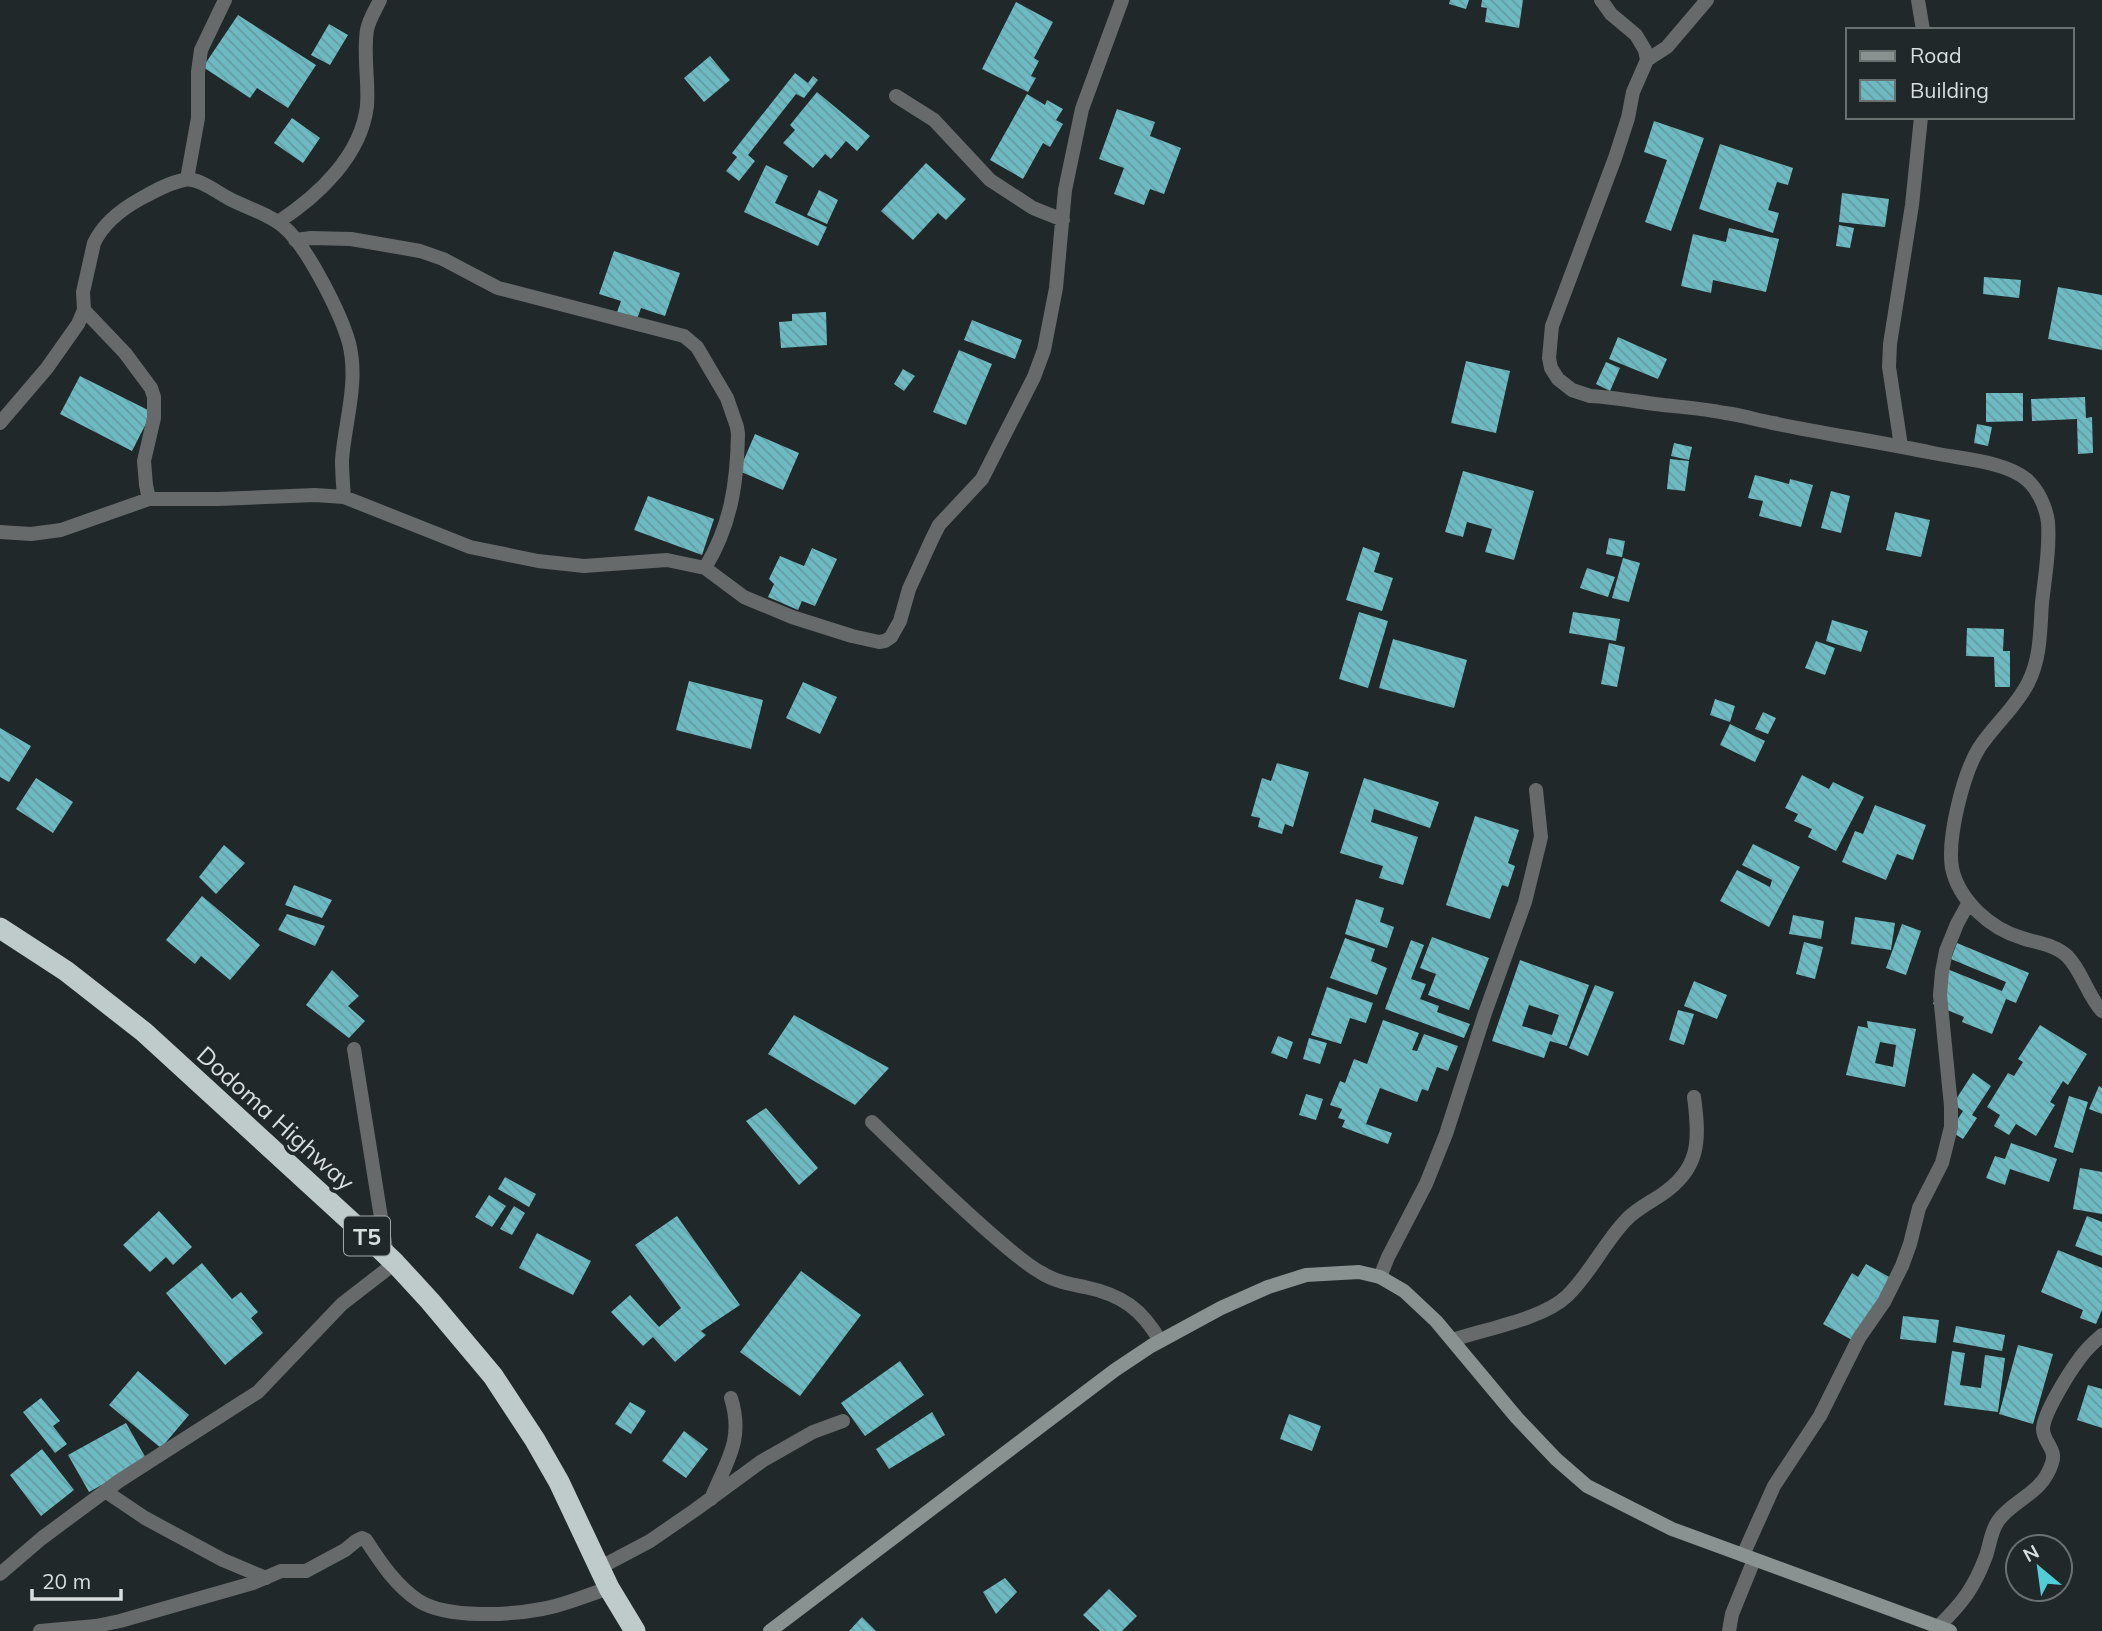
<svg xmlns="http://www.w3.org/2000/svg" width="2102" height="1631" viewBox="0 0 2102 1631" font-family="Mulish,sans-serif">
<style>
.building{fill:url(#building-back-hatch);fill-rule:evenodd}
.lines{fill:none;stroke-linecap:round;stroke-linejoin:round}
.street{stroke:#666a6b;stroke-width:14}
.secondary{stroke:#8a9191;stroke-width:14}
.highway{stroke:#bfcacb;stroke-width:21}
.labels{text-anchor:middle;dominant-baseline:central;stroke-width:7;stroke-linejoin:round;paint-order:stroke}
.shield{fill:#202829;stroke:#a2a7a8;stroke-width:2}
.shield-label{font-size:23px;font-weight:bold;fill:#d9dede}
.street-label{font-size:24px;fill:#d9dede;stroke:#202829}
</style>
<defs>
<pattern id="building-back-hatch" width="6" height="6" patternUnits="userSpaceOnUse" patternTransform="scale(1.75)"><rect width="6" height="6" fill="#6ebac2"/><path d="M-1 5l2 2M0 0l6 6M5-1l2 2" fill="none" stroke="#639ca2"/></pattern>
</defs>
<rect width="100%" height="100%" fill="#202829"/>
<path class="building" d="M1450 0H1469L1466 9 1449 4Z
M1482 0H1523L1519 28 1485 22 1487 8 1481 7Z
M1016 2 1053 22 1034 58 1039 61 1031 76 1036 78 1028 92 982 69Z
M238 15 316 65 288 108 257 88 250 98 203 67Z
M329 24 348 35 330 65 311 55Z
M710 56 730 80 704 102 684 78Z
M795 73 808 83 813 76 818 80 804 98 796 94 748 155 755 161 739 181 726 171 737 157 732 153Z
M817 92 870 136 857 151 846 141 831 159 825 154 813 168 783 143 795 130 790 125Z
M1027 94 1045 105 1047 100 1063 109 1056 120 1063 124 1050 147 1043 143 1023 179 990 160Z
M1117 109 1155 122 1150 136 1181 148 1164 194 1150 189 1144 205 1114 194 1124 168 1099 159Z
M292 118 320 138 303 163 274 143Z
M1654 121 1704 138 1671 231 1645 222 1667 160 1644 152Z
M1720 144 1793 168 1788 185 1777 182 1768 210 1779 213 1773 233 1699 209Z
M926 163 966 199 946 220 938 213 913 240 881 211Z
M766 165 788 176 775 203 827 227 818 246 744 212Z
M819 190 838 200 827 224 807 215Z
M1842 193 1889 199 1885 227 1839 222Z
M1839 225 1854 228 1850 248 1836 246Z
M1729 228 1779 239 1766 292 1713 280 1711 293 1681 286 1693 234 1726 242Z
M614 251 680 273 665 316 641 308 636 322 616 315 621 301 599 294Z
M1984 277 2021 280 2019 298 1983 294Z
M2058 287 2102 295V350L2048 339Z
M826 312 827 345 781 348 779 322 792 321V314Z
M972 320 1022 340 1015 359 964 340Z
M1618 337 1667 359 1658 379 1609 359Z
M959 350 992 364 966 425 933 412Z
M1466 361 1510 371 1496 433 1451 423Z
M1606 362 1620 368 1610 391 1596 384Z
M903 369 915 376 904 391 894 384Z
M80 376 152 412 132 451 60 414Z
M1986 393H2023V421L1986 422Z
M2085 397 2086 418 2092 417 2093 453 2078 454 2077 419 2032 421 2031 399Z
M1977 424 1992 427 1988 446 1974 443Z
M755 434 799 453 783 490 739 471Z
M1674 443 1692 447 1689 460 1671 456Z
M1670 459 1689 461 1685 491 1667 489Z
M1463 471 1534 491 1514 560 1485 552 1492 529 1467 522 1463 537 1445 532Z
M1755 475 1789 484 1790 479 1813 485 1801 527 1759 516 1763 501 1748 498Z
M1831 491 1850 496 1841 533 1821 528Z
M648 496 714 519 702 555 634 530Z
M1895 512 1930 520 1921 557 1886 550Z
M1609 538 1625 541 1622 557 1606 554Z
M1363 547 1380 553 1374 572 1393 578 1382 611 1346 600Z
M812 548 837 559 815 606 802 601 798 610 768 597 774 584 769 579 780 556 804 566Z
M1623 558 1640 563 1629 602 1612 598Z
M1587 568 1615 577 1608 597 1580 588Z
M1359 612 1388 621 1368 688 1339 679Z
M1573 612 1620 619 1616 641 1569 633Z
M1832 620 1868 631 1861 652 1826 641Z
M1967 628 2004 629 2003 651H2010V687H1995L1994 657 1966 656Z
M1393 639 1467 660 1454 708 1379 688Z
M1816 641 1835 648 1825 675 1805 668Z
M1609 643 1625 647 1617 687 1601 684Z
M689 681 763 700 751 749 676 730Z
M803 682 837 697 820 734 786 718Z
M1715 699 1735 706 1730 722 1710 715Z
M1763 712 1776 718 1768 734 1755 729Z
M1730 724 1765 741 1755 762 1720 745Z
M0 728 31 746 9 782 0 777Z
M1277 763 1309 772 1293 827 1285 824 1282 834 1258 827 1260 818 1251 816 1262 778 1271 781Z
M1802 775 1829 789 1833 782 1864 797 1836 851 1808 837 1812 829 1794 821 1798 814 1785 808Z
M36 778 73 802 53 833 16 809Z
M1364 778 1439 802 1430 828 1374 809 1371 822 1418 837 1403 885 1379 878 1383 866 1340 853Z
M1875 805 1926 825 1913 860 1897 854 1886 880 1842 862 1855 831 1863 834Z
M1475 816 1519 830 1508 863 1515 866 1508 887 1502 885 1490 919 1446 905Z
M1753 844 1800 867 1769 927 1720 901 1737 870 1770 887 1772 880 1742 865Z
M224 845 245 863 216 894 199 877Z
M294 885 332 900 322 918 285 905Z
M202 896 260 945 230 980 201 956 195 964 166 940Z
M1356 899 1384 908 1380 922 1394 927 1387 948 1345 934Z
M287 914 325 926 315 946 278 930Z
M1793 915 1824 921 1821 939 1789 934Z
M1855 917 1895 923 1891 950 1851 944Z
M1902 924 1921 931 1906 975 1886 968Z
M1432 937 1489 958 1469 1010 1428 995 1436 974 1420 968Z
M1345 938 1375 949 1371 961 1387 968 1377 995 1330 978Z
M1411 940 1424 945 1411 979 1426 984 1420 999 1439 1006 1437 1012 1470 1024 1464 1038 1385 1009Z
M1804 942 1823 947 1815 979 1796 974Z
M1957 943 2029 973 2016 1003 2006 999 1992 1034 1962 1022 1964 1017 1933 1004 1947 969 2002 991 2006 982 1951 959Z
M1520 960 1589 985 1567 1046 1550 1041 1544 1058 1492 1041ZM1529 1005 1559 1015 1552 1035 1522 1026Z
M332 970 359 996 348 1006 365 1021 349 1038 306 1005Z
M1694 981 1727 995 1717 1019 1684 1006Z
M1595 985 1614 992 1588 1056 1569 1048Z
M1327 987 1373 1003 1366 1023 1350 1018 1341 1044 1311 1035Z
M1678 1010 1694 1014 1684 1045 1669 1040Z
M794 1015 889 1068 855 1105 768 1054Z
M1383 1020 1419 1033 1412 1050 1417 1051 1424 1034 1458 1046 1448 1071 1437 1067 1428 1091 1422 1089 1417 1102 1380 1088 1366 1124 1392 1133 1388 1144 1342 1127 1345 1120 1338 1118 1342 1109 1330 1105 1340 1081 1345 1083 1354 1059 1367 1064Z
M1867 1021 1916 1029 1905 1087 1846 1075 1858 1026 1868 1028ZM1880 1042 1896 1045 1893 1067 1875 1063Z
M2040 1025 2087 1054 2068 1085 2063 1081 2050 1102 2055 1105 2036 1136 2016 1124 2009 1135 1994 1126 2000 1115 1987 1107 2008 1073 2014 1076 2023 1062 2018 1059Z
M1278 1036 1293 1042 1287 1059 1271 1053Z
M1309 1038 1327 1043 1320 1064 1303 1059Z
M1973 1073 1991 1086 1972 1115 1977 1118 1963 1139 1950 1131 1963 1111 1953 1104Z
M2099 1086 2102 1088V1114L2089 1109Z
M1306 1094 1323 1099 1316 1120 1299 1115Z
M2069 1096 2088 1102 2073 1153 2054 1147Z
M766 1108 818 1168 799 1185 746 1121Z
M2011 1143 2057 1159 2049 1182 2010 1169 2005 1185 1986 1178 1995 1156 2005 1159Z
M2080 1168 2102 1172V1214L2073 1209Z
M505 1177 536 1194 529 1207 498 1189Z
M489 1195 506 1206 492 1227 475 1217Z
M514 1206 525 1213 512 1235 500 1229Z
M159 1211 192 1247 173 1265 166 1257 150 1272 123 1245Z
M677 1216 740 1305 701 1331 706 1335 675 1362 653 1337 643 1346 611 1312 630 1295 659 1327 681 1308 635 1245Z
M2087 1216 2102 1222V1256L2075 1246Z
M537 1233 591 1261 573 1295 519 1268Z
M2058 1250 2102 1268V1310L2096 1324 2080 1318 2083 1310 2041 1292Z
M202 1263 232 1299 241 1292 258 1312 251 1318 263 1333 225 1365 166 1293Z
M1866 1264 1891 1278 1861 1345 1823 1324 1852 1273 1858 1277Z
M801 1271 861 1315 800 1396 740 1352Z
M1903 1316 1939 1320 1936 1343 1900 1339Z
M1956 1326 2005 1335 2002 1351 1953 1342Z
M2018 1345 2053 1354 2033 1424 1999 1414Z
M1952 1351 1965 1353 1960 1385 1981 1388 1985 1355 2005 1358 1998 1412 1944 1405Z
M900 1361 924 1395 865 1436 841 1403Z
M138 1371 189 1415 161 1448 109 1405Z
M2088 1385 2102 1389V1428L2077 1420Z
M41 1398 60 1421 53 1426 67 1444 55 1453 23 1412Z
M630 1402 646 1411 631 1434 615 1424Z
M932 1412 945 1435 889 1469 876 1449Z
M1289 1414 1321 1426 1312 1451 1280 1439Z
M126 1423 147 1460 89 1492 68 1455Z
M684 1431 708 1449 686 1478 662 1461Z
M42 1449 74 1490 41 1516 10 1475Z
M1005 1578 1017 1592 996 1614 983 1592Z
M1109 1589 1137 1616 1122 1631H1100L1083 1615Z
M862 1617 876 1631H849Z"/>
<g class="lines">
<path class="street" d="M1601 0 1611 14 1636 35 1645 50 1647 60 1633 92 1628 118 1615 158 1552 326 1549 358 1551 368 1558 379 1572 390 1590 396C1612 397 1633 401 1655 404 1678 407 1702 408 1725 413 1741 415 1757 420 1773 423 1826 434 1880 442 1933 453 1961 459 2004 461 2026 479 2038 489 2046 507 2048 522 2050 549 2045 576 2042 603 2040 630 2041 658 2028 683 2016 707 1994 725 1979 748 1963 774 1947 838 1952 868 1959 901 1991 929 2022 938 2037 943 2056 945 2067 956 2081 969 2087 995 2102 1011
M1918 0 1923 30
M1647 60 1667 47 1707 0
M896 96 934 120 990 180 1033 208 1063 220
M187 179 198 118V72L201 50 225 0
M278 222C318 196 361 156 367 106 369 81 363 55 367 30 369 19 376 9 380 0
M295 240 311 238 351 239 420 251 443 259 498 288 684 336 697 347 727 398 737 427 738 434C737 484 731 525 705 568
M84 310 125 353 151 388 154 397V418L144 461 146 485 149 499
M0 423 47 368 78 324 84 310 83 292 94 243C103 224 122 209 140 199 153 192 168 183 184 180 198 177 215 191 228 198 246 208 268 213 284 227 307 246 341 314 349 343 359 382 345 421 342 460 342 472 343 485 344 497
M1901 446 1889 367 1890 344 1912 205 1921 117
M0 532 31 534 61 530 149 499H218L315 495 344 497 470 547 538 561 584 566 667 560 705 568 744 597 792 617 852 636 879 642 885 641 891 637 900 621 909 589 932 539 939 525 982 479 1034 377 1044 350 1056 288 1065 190 1082 109 1122 0
M354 1049 387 1255
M872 1122C908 1157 944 1192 981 1225 997 1239 1022 1262 1040 1272 1054 1281 1069 1284 1085 1287 1122 1295 1142 1309 1160 1341
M1380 1277 1388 1257 1426 1184 1446 1134 1485 1013 1525 902 1541 837 1536 790
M1453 1340C1485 1329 1543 1319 1567 1296 1590 1274 1604 1243 1626 1220 1635 1210 1649 1203 1661 1195 1700 1169 1700 1141 1694 1097
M105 1491 145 1518 223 1560 266 1578
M711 1499C727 1460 744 1440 731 1398
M1743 1555 1774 1486 1820 1416 1859 1338 1884 1302 1902 1266 1910 1244 1919 1208 1942 1163 1951 1127V1106L1940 995 1942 972 1946 951 1957 924 1969 902
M599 1568 650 1541 695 1510 762 1461 813 1432 843 1421
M0 1574 42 1538 119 1481 258 1392 342 1304 395 1263
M1939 1626C1963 1602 1974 1588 1986 1556 1990 1544 1991 1531 1998 1521 2013 1499 2042 1495 2052 1463 2057 1449 2043 1442 2043 1429 2043 1414 2070 1371 2080 1358 2086 1349 2094 1342 2102 1335
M40 1631 96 1626 120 1621 253 1583 281 1571H306L345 1550 356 1541 362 1538 366 1540C381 1563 396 1586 419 1601 448 1619 510 1615 542 1609 565 1605 587 1595 609 1588
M1729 1631 1732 1614 1754 1560"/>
<path class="secondary" d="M770 1631 1115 1370 1151 1346 1221 1308 1268 1287 1306 1275 1359 1272 1380 1277 1404 1291 1436 1321 1517 1418 1556 1459 1587 1486 1672 1529 1950 1631"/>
<path class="highway" d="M0 928 66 971 144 1032 358 1228 395 1263 430 1301 493 1376 535 1440 559 1482 609 1588 635 1631"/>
</g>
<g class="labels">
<rect class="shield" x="344" y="1216.5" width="46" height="39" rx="5"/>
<g class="shield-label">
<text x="367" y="1236">T5</text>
</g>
<g class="street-label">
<text transform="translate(276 1118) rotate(42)">Dodoma Highway</text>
</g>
</g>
<rect x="1846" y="28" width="228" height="91" fill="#202829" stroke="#6a7171" stroke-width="2"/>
<rect x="1860" y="51" width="35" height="10" fill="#8a9191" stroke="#6a7171" stroke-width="2"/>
<text x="1910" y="63" font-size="21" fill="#d9dede">Road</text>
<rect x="1860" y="80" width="35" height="21" fill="url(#building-back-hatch)" stroke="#6a7171" stroke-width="2"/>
<text x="1910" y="98" font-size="21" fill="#d9dede">Building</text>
<g transform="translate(2039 1568) rotate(331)"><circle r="33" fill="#202829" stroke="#6a7171" stroke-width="2"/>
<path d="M0-5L12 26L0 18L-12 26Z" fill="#52ccd6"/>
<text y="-10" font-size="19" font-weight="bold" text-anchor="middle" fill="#d9dede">N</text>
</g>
<path d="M32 1589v10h89v-10" fill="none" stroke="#d9dede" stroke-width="3.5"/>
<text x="42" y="1589" font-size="21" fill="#d9dede" stroke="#202829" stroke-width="5" paint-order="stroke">20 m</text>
</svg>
